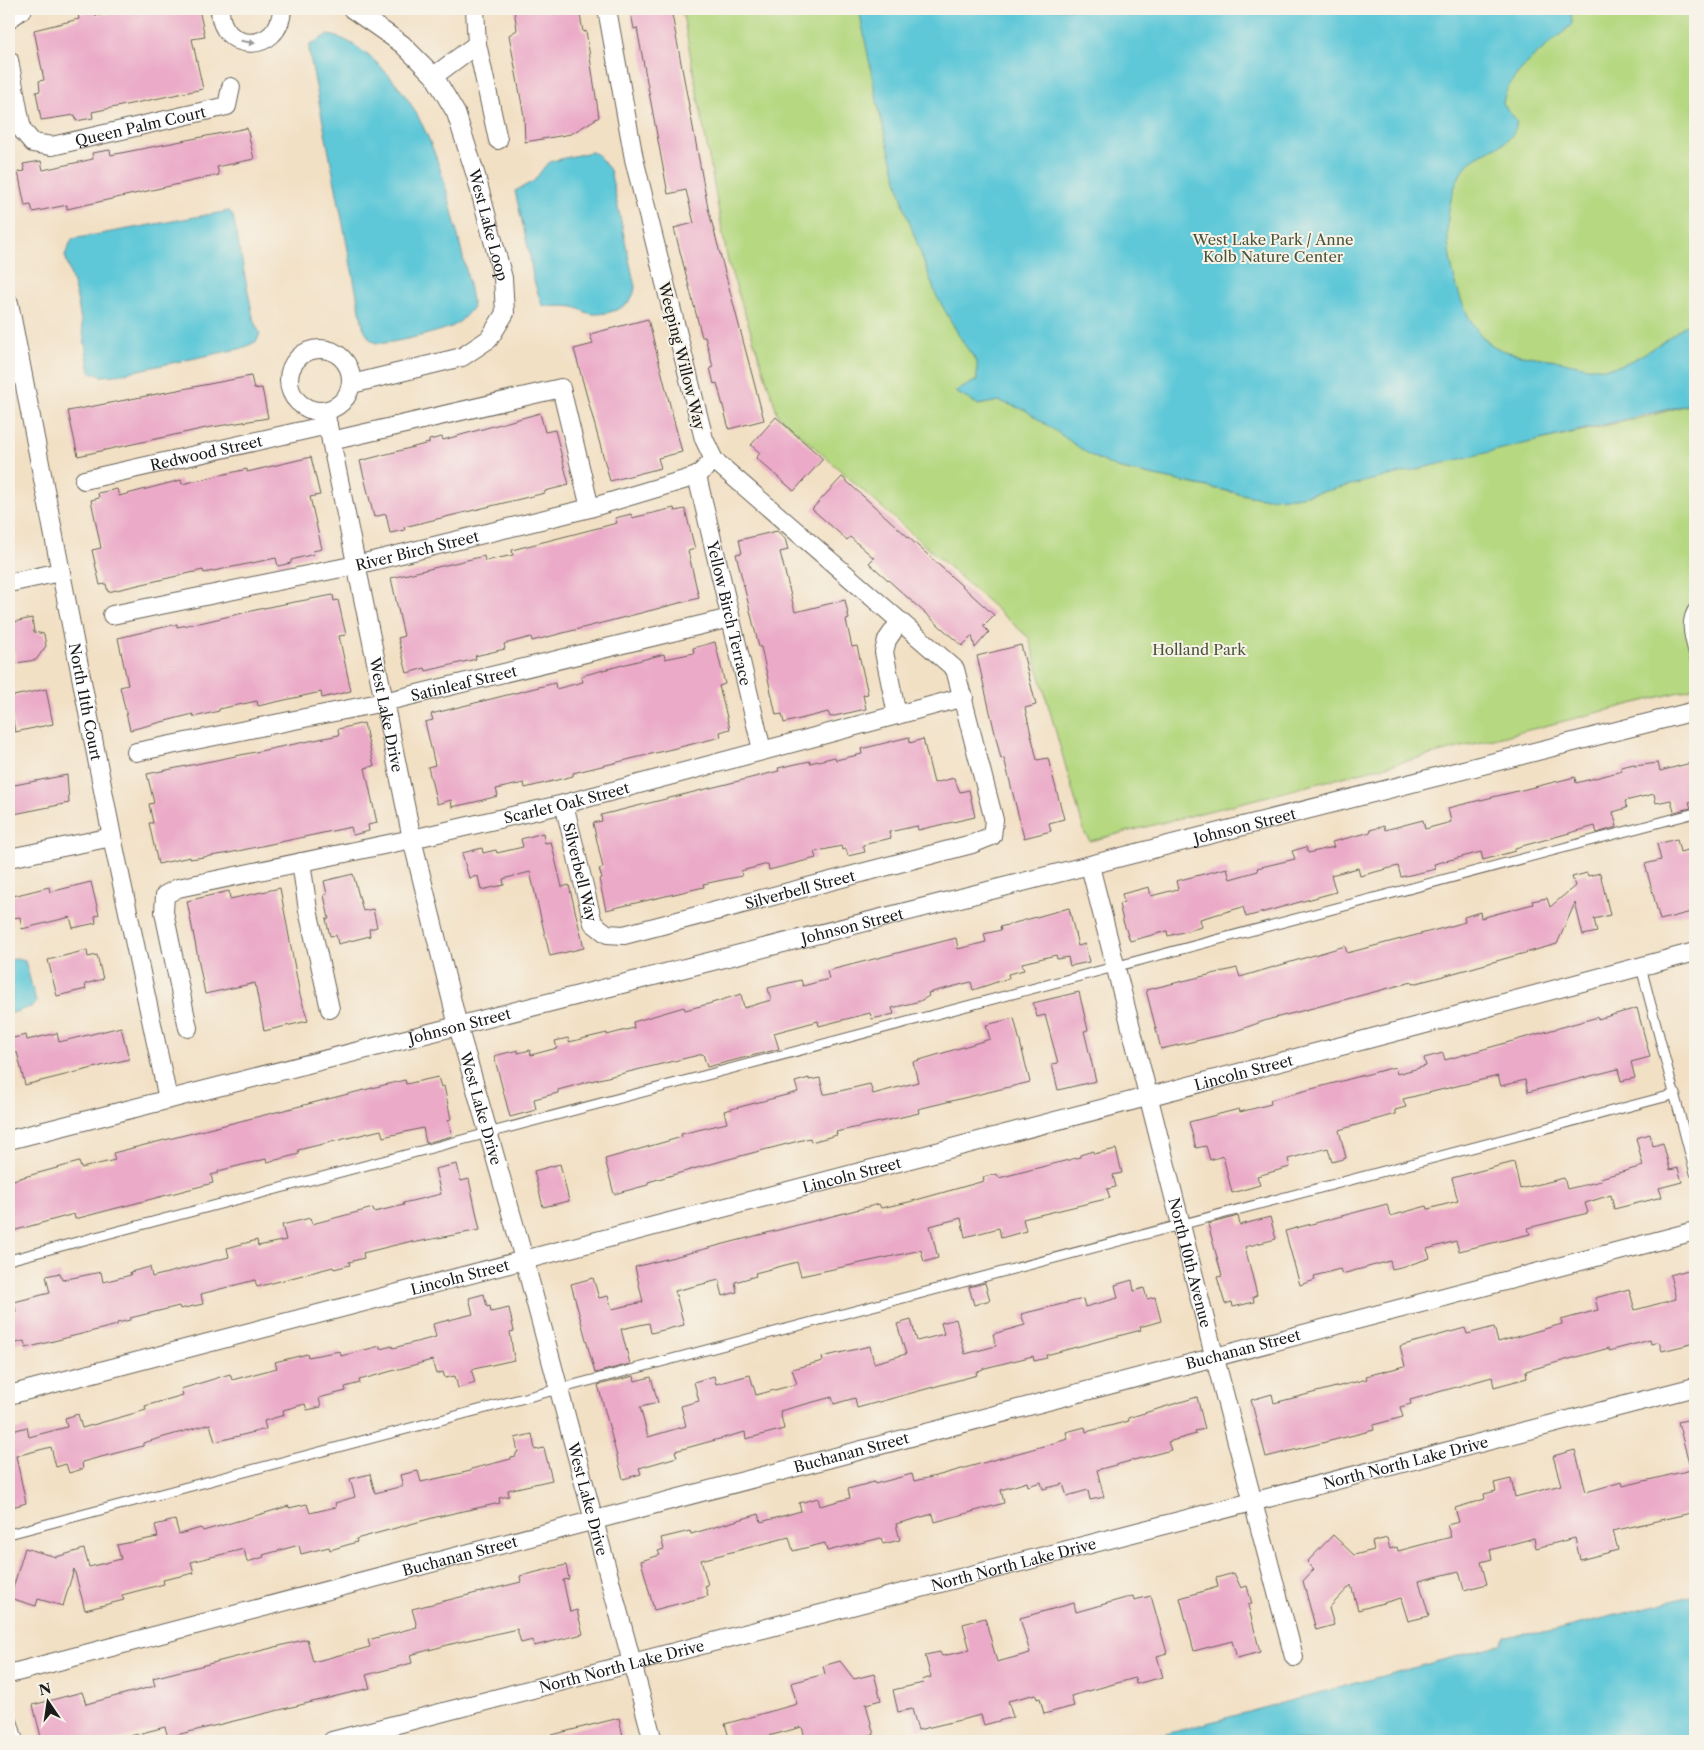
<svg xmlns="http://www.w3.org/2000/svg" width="1704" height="1750" viewBox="0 0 1704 1750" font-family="'Libre Caslon Text',serif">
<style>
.green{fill:#b5d881;stroke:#687a4e}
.water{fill:#5ec8d8;stroke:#3d727a}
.building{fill:#ebabc8}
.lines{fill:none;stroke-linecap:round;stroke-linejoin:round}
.service-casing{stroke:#676157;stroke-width:11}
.minor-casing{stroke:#676157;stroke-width:20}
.service{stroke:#fff;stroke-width:9}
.minor{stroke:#fff;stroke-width:18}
.oneway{fill:#999}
.labels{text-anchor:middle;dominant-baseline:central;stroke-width:4;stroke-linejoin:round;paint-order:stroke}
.street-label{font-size:15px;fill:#1c1c1c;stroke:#f7f3e8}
.park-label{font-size:15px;fill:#4a543a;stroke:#f7f3e8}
</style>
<rect width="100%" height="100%" fill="#f7f3e8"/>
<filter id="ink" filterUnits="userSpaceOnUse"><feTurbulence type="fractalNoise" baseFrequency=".02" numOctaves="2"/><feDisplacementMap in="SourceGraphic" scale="10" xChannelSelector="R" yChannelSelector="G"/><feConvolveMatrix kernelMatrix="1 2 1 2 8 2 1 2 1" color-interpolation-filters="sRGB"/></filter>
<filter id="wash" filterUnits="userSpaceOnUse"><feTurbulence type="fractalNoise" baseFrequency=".0096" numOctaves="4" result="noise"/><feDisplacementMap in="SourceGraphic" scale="20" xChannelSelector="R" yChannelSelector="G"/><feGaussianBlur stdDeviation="1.12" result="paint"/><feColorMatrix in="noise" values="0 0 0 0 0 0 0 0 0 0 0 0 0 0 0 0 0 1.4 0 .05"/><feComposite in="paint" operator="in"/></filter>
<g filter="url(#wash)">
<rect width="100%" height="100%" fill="#f2e0c5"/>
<path class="green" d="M682 9H1695V389L1117 468 1251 496 1275 498 1649 416 1695 403V688L1090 841 1085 834 1029 638 778 415 728 262Z"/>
<path class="water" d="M859 9H1571L1572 24C1551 45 1505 73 1503 104L1517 121C1514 149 1483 147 1468 164 1457 175 1452 194 1449 209 1442 245 1459 320 1489 343 1506 356 1535 356 1555 360 1575 364 1598 372 1618 366 1642 358 1676 333 1695 317V403L1326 491 1296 497 1261 498 1117 468 1090 455 1025 410 999 401 979 405 955 392 977 380V362L964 344 936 295 905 210 879 111Z
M327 35C345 37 356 46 370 57 423 101 442 167 457 232 463 257 469 281 473 307 467 314 462 321 453 326 443 331 388 345 377 343 369 341 366 333 363 326L309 51 310 45Z
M591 152 597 154 610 170 635 287C634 306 612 314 595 314 586 314 580 308 573 307 562 305 552 308 542 305L533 278 530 256 515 191 534 181 545 166 552 161Z
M229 211 233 216 254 322 260 333 257 341 243 348 115 375 101 376 90 372 77 298 65 255 72 239Z
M16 959 25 961 36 1002 34 1006 9 1014V960Z
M1695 1595V1741H1140L1502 1644 1506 1636 1549 1632Z"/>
<g id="blocks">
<path class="building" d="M130 9H199L205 37 192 39 203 89 92 112 93 118 76 121 75 115 41 120 36 92 40 91 39 81 44 80 34 30 79 19 78 14 95 11 96 16Z
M514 9H579L583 32 586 31 599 117 571 134 525 142 524 116 509 35 517 30Z
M655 9H671L708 208 764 420 729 429 717 383 714 384 710 368 713 367 705 337H702L674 228 694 223 686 190 668 194 637 28 634 29 631 13Z
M247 128 254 159 217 167 219 175 67 209V205L33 212 31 205 25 206 18 172 25 171 23 164 41 161 43 170 93 159 92 153 110 150 111 155Z
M648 319 682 452 658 458 661 468 610 481 574 349 593 344 590 334Z
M251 376 254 389 262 388 268 418 206 428 78 456 68 411Z
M540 413 545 432 555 430 569 485 545 491V493L404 527 405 530 390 533 386 514 374 517 360 461 429 443V440L442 437 443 440Z
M776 417 823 459 794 491 756 458 760 453 751 445Z
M311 457 320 495 310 497 322 549 313 551 314 554 291 560V563L278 566 276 558 204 573 203 570 108 592 106 584 100 585 92 550 101 548 91 500 99 498 98 493 117 489 119 496 181 480 182 484 247 469V472Z
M842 477 994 615 983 626 989 632 975 648 972 636 962 646 869 563 874 558 850 537 847 540 812 509Z
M674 508 675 511 685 509 695 549 688 551 699 598 532 641 531 637 504 644 505 649 475 656 476 659 426 671 425 668 407 673 398 638 404 636 391 578 484 556 485 561 513 555 512 550 617 523 615 518 631 514 632 518Z
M777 531 785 538 788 550 780 552 795 612 845 600 849 619 846 620 852 647 857 646 868 694 863 695 866 709 830 717 828 712 784 723 782 714 776 715 761 647H759L736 554 742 553 739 540Z
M333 595 334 601 338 600 346 635 339 636 351 691 322 698 321 692 258 706 257 701 219 709V711L194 717 193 714 130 730 120 687 128 685 118 638 177 624V627L204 622 273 606Z
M32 618 34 632 44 634 46 646 36 660 16 663 14 651 9 652V623Z
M715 642 725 684 719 686 730 729 720 732 721 737 573 773V776L525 788 524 783 496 789 498 796 475 802 452 807 451 800 437 804 428 767 435 765 425 722 433 720 431 714 555 683 556 689 583 682 581 676 664 654 665 659 694 653 693 648Z
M1021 645 1036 705 1025 708 1037 760 1048 758 1064 819 1049 823 1051 831 1024 838 1004 758 1001 759 977 656Z
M46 689 53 724 15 732 9 697Z
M364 723 374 766 365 768 377 823 368 825 369 831 353 835 351 827 224 854 190 859V857L158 864 149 823H153L149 804 154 803 147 774 339 735 338 729Z
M909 737 910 743 923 739 934 783 954 778 960 792 969 790 975 817 918 830 917 826 889 832 891 838 863 845 865 852 848 856 846 849 842 850 841 846 814 852 816 858 769 870 768 864 741 871 742 876 703 884 704 887 606 910 599 879 602 878 599 869 603 868 593 823 602 821 601 815 779 771 778 768 810 761V763L835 757 836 760 862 754 861 749Z
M1695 762V801L1689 802 1691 808 1674 812 1671 800 1656 803 1654 794 1625 801 1627 808 1613 812 1617 827 1597 833 1595 826 1515 848V851L1483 860 1481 852 1434 864 1436 869 1401 877 1398 866 1360 876 1358 868 1331 875 1336 892 1246 917 1243 907 1200 919 1202 927 1168 936 1167 931 1130 941 1123 921 1119 904 1124 902 1122 894 1149 887 1151 896 1178 889 1176 881 1227 868 1230 879 1258 871 1257 868 1295 859 1292 851 1306 847 1308 853 1334 847 1332 842 1371 832 1370 830 1384 826 1385 830 1423 820 1425 829 1451 822 1448 808 1575 777 1576 783 1622 771 1621 767 1634 764V766L1658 763 1660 771Z
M67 775 69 803 9 815V786Z
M543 833 545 843 551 842 562 887 569 885 584 948 550 956 530 872 503 879 504 885 481 890 478 876 469 878 462 853 482 848 483 853 496 850 497 853 523 847 521 839Z
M1677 839 1680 852 1695 848V911L1660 920 1645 864 1661 860 1657 844Z
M1587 873 1588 876 1600 873 1610 915 1594 919 1597 932 1583 935 1575 903 1557 944 1436 978 1412 984V982L1267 1020 1230 1033 1161 1049 1146 990 1237 968 1240 977 1345 946 1347 953 1455 925 1465 922 1464 917 1480 912 1481 918 1533 904 1532 901 1547 898 1550 907 1575 886 1572 877Z
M353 874 363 911 373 909 377 927 369 929 370 936 338 944 336 935 330 936 326 919H329L324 895 327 894 324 881Z
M91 882 99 915 95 916 96 923 73 928 70 917 22 929 20 917 12 918 9 897 49 887 50 892Z
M280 888 300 995 308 1021 264 1031 255 983 205 994 187 901 229 891 230 899Z
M1069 908 1078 946 1085 944 1089 962 1070 966 1068 957 1057 959 1056 955 1022 963 1024 970 1008 974 1009 978 973 990 971 982 928 993 929 996 920 1001 892 1008 894 1014 872 1019 870 1013 819 1026 818 1021 774 1033 779 1049 707 1067 703 1054 595 1080 558 1090V1093L534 1099 536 1110 510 1117 494 1056 518 1050V1053L530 1050 531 1055 557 1048 555 1041 568 1038 569 1042 607 1033V1035L634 1028 633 1022 684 1007 685 1010 712 1003 741 994 744 1008 771 1000 768 988 801 980 803 986 829 979 827 971 956 938 958 949 986 942 984 934 1001 930 1000 927Z
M87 950 88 957 97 955 103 979 85 984 86 989 57 996 48 960Z
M1079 992 1088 1030 1084 1031 1096 1081 1058 1090 1052 1064 1058 1063 1045 1015 1037 1017 1033 1003Z
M1637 1008 1650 1057 1631 1062 1635 1078 1621 1081 1618 1069 1528 1092 1525 1080 1501 1086 1498 1076 1403 1099 1406 1107 1395 1110V1114L1339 1130 1346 1158 1332 1162 1328 1148 1288 1159 1290 1167 1257 1176 1260 1185 1232 1193 1223 1156 1210 1160 1206 1146 1196 1148 1189 1122 1239 1109 1240 1112 1271 1104 1270 1100 1395 1067 1397 1074 1426 1066 1424 1058 1443 1053 1445 1060 1598 1017V1019Z
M1014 1018 1030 1082 918 1109 919 1113 836 1132 837 1135 811 1142 810 1138 725 1160 648 1182V1185L614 1194 605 1159 682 1137 681 1134 727 1123 724 1111 798 1092 795 1082 809 1078V1080L820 1078 824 1094H827L870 1084 873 1094 918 1082 913 1062 990 1039 986 1025Z
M121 1027 129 1059 25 1085 17 1052 11 1053 9 1044V1039L26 1035 27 1040 57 1033 59 1042Z
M438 1077 441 1087 444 1086 451 1119 448 1120 452 1136 426 1143 423 1128 383 1137 381 1130 298 1150 299 1154 276 1160 267 1162 266 1159 218 1171 219 1173 211 1175 213 1183 75 1219 74 1214 9 1232V1181L79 1162 81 1168 90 1166 115 1160 113 1153 384 1085 405 1080 406 1084Z
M1650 1134 1653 1146 1663 1143 1670 1170 1678 1168 1682 1182 1659 1188 1662 1197 1614 1209 1611 1195 1585 1203 1588 1213 1528 1228 1530 1234 1459 1251 1456 1241 1427 1249 1430 1258 1409 1265 1392 1269 1390 1261 1342 1274 1340 1269 1314 1276 1315 1280 1300 1285 1285 1231 1387 1204 1390 1216 1427 1206 1428 1209 1458 1201 1452 1178 1514 1162 1520 1189 1564 1178 1567 1189 1601 1181 1600 1178 1643 1166 1636 1138Z
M1116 1149 1122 1173 1113 1175 1116 1187 1107 1189 1110 1198 1023 1219 1026 1231 1001 1238 999 1228 965 1237 961 1218 930 1226 938 1258 924 1262 921 1250 801 1276 797 1262 755 1273 756 1276 735 1282 737 1292 723 1296 719 1280 675 1291 684 1325 651 1333 649 1323 621 1329 630 1364 595 1373 571 1284 593 1278 599 1298 608 1296 612 1309 643 1302 635 1267 879 1204 881 1208 909 1202 984 1181 983 1177 997 1174 999 1178 1080 1157V1155L1093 1151 1094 1154Z
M457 1164 461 1181 469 1179 480 1230 412 1243V1241L363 1253 364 1258 349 1262 350 1265 334 1269 333 1267 257 1287 255 1280 201 1294 203 1304 180 1309 179 1306 130 1318V1320L117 1323V1325L26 1348 24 1341 9 1345V1314L16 1312 14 1302 50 1293 46 1276 60 1273 62 1280 101 1272 103 1282 131 1275 130 1272 150 1267 152 1277 229 1257 227 1248 257 1240 258 1246 286 1240 282 1225 310 1218 312 1224 373 1208 374 1212 404 1205 403 1203 441 1194 435 1169Z
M560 1164 569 1201 543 1207 534 1171Z
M1238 1216 1240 1225 1270 1217 1276 1239 1245 1247 1257 1295 1253 1297 1254 1302 1233 1307 1232 1302 1225 1304 1217 1277 1222 1276 1208 1224Z
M1695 1268V1343L1662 1351 1659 1342 1651 1344 1650 1340 1609 1351V1348L1526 1371 1527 1378 1494 1387 1492 1377 1410 1400 1411 1404 1400 1407 1403 1417 1373 1425 1374 1430 1266 1457 1251 1400 1272 1394 1274 1403 1367 1379 1366 1376 1405 1366 1400 1346 1465 1328 1467 1334 1494 1327 1498 1342 1562 1324 1561 1320 1598 1310 1595 1298 1629 1289 1635 1310 1676 1299 1670 1275Z
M1132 1280 1134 1291 1144 1288 1147 1299 1155 1297 1161 1321 1140 1327 1141 1330 1046 1355 1047 1358 1034 1361 1033 1356 985 1368 976 1372 977 1375 857 1408 855 1398 834 1404 832 1397 780 1411 784 1429 746 1439 745 1432 675 1451 677 1457 639 1468 641 1474 623 1479 598 1385 634 1376 635 1381 651 1377 658 1403 640 1407 648 1437 686 1426 681 1406 699 1401 694 1382 714 1376 716 1384 750 1375 756 1395 797 1384 792 1369 823 1361 822 1357 870 1346 874 1363 906 1354 897 1324 911 1320 917 1341 944 1334 941 1323 956 1319 965 1354 996 1346 993 1334 1025 1325 1021 1314 1083 1299 1085 1307 1118 1298 1115 1285Z
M985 1283 990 1300 974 1305 969 1287Z
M484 1294 487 1307 490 1306 491 1312 509 1308 514 1331 510 1332 514 1360 474 1369 472 1372 475 1383 458 1388 455 1376 445 1378 443 1372 436 1374 432 1360 359 1380 360 1383 345 1387 346 1391 319 1398 321 1407 307 1410 305 1404 283 1410 284 1415 264 1421 266 1429 215 1442 210 1424 143 1443V1446L82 1462 83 1469 69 1473 66 1464 56 1467 51 1447 16 1456 26 1503 9 1508V1432L27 1427 29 1437 67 1427 65 1418 78 1414 82 1428 146 1410 145 1406 183 1395 181 1389 230 1374 232 1380 277 1368 275 1362 307 1354 308 1357 340 1351 341 1356 380 1346V1349L392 1346 393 1348 436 1337 433 1324 473 1314 469 1298Z
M1197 1397 1205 1429 1195 1431 1196 1434 1168 1442 1171 1450 1097 1470 1104 1497 1090 1500 1088 1490 1067 1496 1063 1484 1043 1489 1041 1482 1028 1486 1027 1482 1001 1490 1004 1503 935 1522 933 1514 896 1524 900 1540 883 1544 881 1538 827 1551 825 1543 793 1551 789 1537 701 1560 708 1585 705 1586 708 1596 654 1610 641 1561 660 1555 658 1551 664 1549 661 1538 690 1531 691 1534 759 1514 761 1522 801 1511 799 1503 818 1498 820 1506 850 1498 848 1489 874 1482 875 1484 912 1474 914 1481 940 1475 1068 1439 1066 1432 1085 1427 1086 1432 1129 1421 1128 1418Z
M1695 1418V1512L1613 1531 1618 1550 1580 1560 1575 1538 1536 1548 1534 1538 1490 1550 1492 1559 1481 1562 1487 1584 1464 1590 1459 1571 1419 1581 1429 1616 1408 1621 1401 1598 1358 1610 1351 1585 1329 1608 1334 1625 1316 1630 1303 1581 1314 1569 1307 1562 1333 1535 1354 1555 1374 1550 1372 1542 1387 1538 1390 1549 1397 1547 1398 1551 1451 1537 1447 1525 1459 1522 1455 1508 1485 1499 1484 1494 1496 1491 1494 1483 1511 1479 1515 1497 1561 1485 1553 1456 1575 1450 1586 1492 1622 1482 1623 1486 1691 1470 1678 1422Z
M532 1434 535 1450 544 1448 552 1480 508 1490 509 1496 499 1498 500 1503 436 1517 356 1539 357 1542 330 1550 329 1547 301 1554 299 1545 263 1555 264 1557 247 1562 244 1549 191 1562 194 1573 163 1580 164 1584 122 1595 124 1600 85 1610 74 1569 63 1606 38 1599 36 1606 10 1598 25 1548 56 1557 84 1549 89 1567 121 1559 117 1545 158 1537 155 1525 175 1520 179 1534 201 1528 203 1531 289 1506V1508L307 1504 310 1513 336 1507 335 1503 355 1497 350 1479 370 1474 375 1493 403 1486 400 1475 418 1471 421 1482 471 1471V1469L511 1459V1457L516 1456V1453L518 1452 515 1438Z
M566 1565 569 1579 563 1580 570 1612 577 1610 583 1634 534 1646 533 1640 521 1643 517 1629 459 1642 410 1655 412 1663 366 1675 370 1688 168 1737 165 1727 111 1741H42L33 1705 82 1692 86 1704 155 1686 153 1678 307 1639 313 1662 370 1647 368 1640 417 1627 412 1609 521 1582 520 1576Z
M1234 1573 1241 1588 1247 1586 1252 1604 1248 1605 1260 1652 1237 1658 1232 1641 1194 1651 1180 1598 1218 1587 1216 1578Z
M1133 1596 1134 1600 1151 1596 1167 1653 1157 1656 1163 1677 1136 1684 1135 1678 1071 1696 1074 1706 1044 1714 1040 1698 1037 1699 1036 1694 1008 1701 1013 1717 984 1725 981 1715 918 1730 912 1709 898 1712 893 1690 923 1683 922 1680 931 1677 925 1655 940 1652 942 1656 970 1650 963 1624 985 1618 997 1662 1030 1653 1020 1618 1074 1603 1076 1612Z
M840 1661 854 1679 874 1674 881 1700 866 1704 874 1735 850 1741H806L802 1727 750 1741H730L725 1724 797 1704 791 1683 825 1674 823 1666Z
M619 1718 624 1741H549L548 1736Z"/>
</g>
</g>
<g filter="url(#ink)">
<use href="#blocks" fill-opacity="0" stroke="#676157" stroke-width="1"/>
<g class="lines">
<g class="service-casing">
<path id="service" d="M1695 606C1682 622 1691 642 1695 659
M1641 967 1695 1173
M9 1260 1695 813
M9 1534 1676 1094"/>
</g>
<g class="minor-casing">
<g id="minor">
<path d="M220 9C220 53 280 55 282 9"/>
<path id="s1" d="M352 9 402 44 434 76 456 113 476 176 503 278 505 313 489 339 462 357 352 384"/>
<path d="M475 9 477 44 498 140"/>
<path d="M9 19 23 9"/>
<path id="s2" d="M9 60 22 130 33 143 52 146 227 106 231 87"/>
<path d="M434 76 477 44"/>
<path id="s3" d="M9 303 112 837 168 1099"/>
<circle cx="320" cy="380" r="31"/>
<path id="s4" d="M325 411 412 839 458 1026 524 1259 653 1741"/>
<path d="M331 441 561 388 590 508"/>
<path id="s5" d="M697 476 762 750"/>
<path id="s6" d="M84 480 328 425"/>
<path d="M9 583 60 572"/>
<path id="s7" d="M112 615 356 565 590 508 697 476 714 460"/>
<path d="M897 715 884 652 887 640 900 621"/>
<path id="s8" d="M136 752 384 702 730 618"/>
<path id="s9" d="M564 804 593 923 607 934 624 935 972 844 992 836 994 820 955 669 714 460 704 439 634 159 607 9"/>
<path d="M9 858 112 837"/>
<path d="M301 862 308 910 330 1009"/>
<path id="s10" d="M1090 866 1214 1355 1294 1657"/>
<path id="s11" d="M188 1028 164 912 165 895 178 888 412 839 564 804 964 697"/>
<path id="s12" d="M9 1140 1695 711"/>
<path id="s13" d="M9 1395C571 1246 1134 1103 1695 952"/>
<path id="s14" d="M9 1674C571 1527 1132 1376 1695 1231"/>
<path d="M9 1724 14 1741"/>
<path id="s15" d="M332 1741 1695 1387"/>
</g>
</g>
<use href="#service" class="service"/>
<use href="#minor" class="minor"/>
</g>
<defs><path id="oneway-solid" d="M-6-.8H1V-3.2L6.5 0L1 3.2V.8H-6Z" transform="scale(1.25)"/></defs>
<use class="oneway" href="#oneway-solid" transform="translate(248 42) rotate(10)"/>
</g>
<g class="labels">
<g class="street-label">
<text stroke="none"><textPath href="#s2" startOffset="198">Queen Palm Court</textPath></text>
<text stroke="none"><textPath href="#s1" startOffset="266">West Lake Loop</textPath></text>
<text transform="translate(682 356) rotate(76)">Weeping Willow Way</text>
<text stroke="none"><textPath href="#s6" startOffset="125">Redwood Street</textPath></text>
<text stroke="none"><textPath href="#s7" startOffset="312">River Birch Street</textPath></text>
<text stroke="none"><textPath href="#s5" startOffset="141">Yellow Birch Terrace</textPath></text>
<text stroke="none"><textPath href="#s8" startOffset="335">Satinleaf Street</textPath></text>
<text stroke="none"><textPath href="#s3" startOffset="406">North 11th Court</textPath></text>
<text stroke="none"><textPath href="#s4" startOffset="310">West Lake Drive</textPath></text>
<text stroke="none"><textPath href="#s11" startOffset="548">Scarlet Oak Street</textPath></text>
<text stroke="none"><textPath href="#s12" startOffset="1275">Johnson Street</textPath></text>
<text stroke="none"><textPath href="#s9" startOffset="70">Silverbell Way</textPath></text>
<text stroke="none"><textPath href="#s9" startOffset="339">Silverbell Street</textPath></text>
<text stroke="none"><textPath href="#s12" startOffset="870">Johnson Street</textPath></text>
<text stroke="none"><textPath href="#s12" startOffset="465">Johnson Street</textPath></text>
<text stroke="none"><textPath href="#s13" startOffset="1276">Lincoln Street</textPath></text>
<text stroke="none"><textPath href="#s4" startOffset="715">West Lake Drive</textPath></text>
<text stroke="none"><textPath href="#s13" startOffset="871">Lincoln Street</textPath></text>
<text stroke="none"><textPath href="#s10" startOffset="409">North 10th Avenue</textPath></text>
<text stroke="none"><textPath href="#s13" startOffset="466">Lincoln Street</textPath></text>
<text stroke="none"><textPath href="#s14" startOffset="1276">Buchanan Street</textPath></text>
<text stroke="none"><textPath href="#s14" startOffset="871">Buchanan Street</textPath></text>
<text stroke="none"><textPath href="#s15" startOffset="1109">North North Lake Drive</textPath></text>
<text stroke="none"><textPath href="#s4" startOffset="1120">West Lake Drive</textPath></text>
<text stroke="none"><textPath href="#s14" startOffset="466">Buchanan Street</textPath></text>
<text stroke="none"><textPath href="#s15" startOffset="704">North North Lake Drive</textPath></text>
<text stroke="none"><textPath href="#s15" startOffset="299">North North Lake Drive</textPath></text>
</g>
<g class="park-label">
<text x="1273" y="239">West Lake Park / Anne<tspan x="1273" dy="17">Kolb Nature Center</tspan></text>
<text x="1199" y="649">Holland Park</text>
</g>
</g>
<rect width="1704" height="1750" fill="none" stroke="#f7f3e8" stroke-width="30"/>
<g transform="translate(48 1702) rotate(347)" stroke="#f7f3e8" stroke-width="4" paint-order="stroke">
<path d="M0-4L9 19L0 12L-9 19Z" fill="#1c1c1c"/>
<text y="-8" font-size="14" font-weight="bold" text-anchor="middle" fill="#1c1c1c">N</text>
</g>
</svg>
